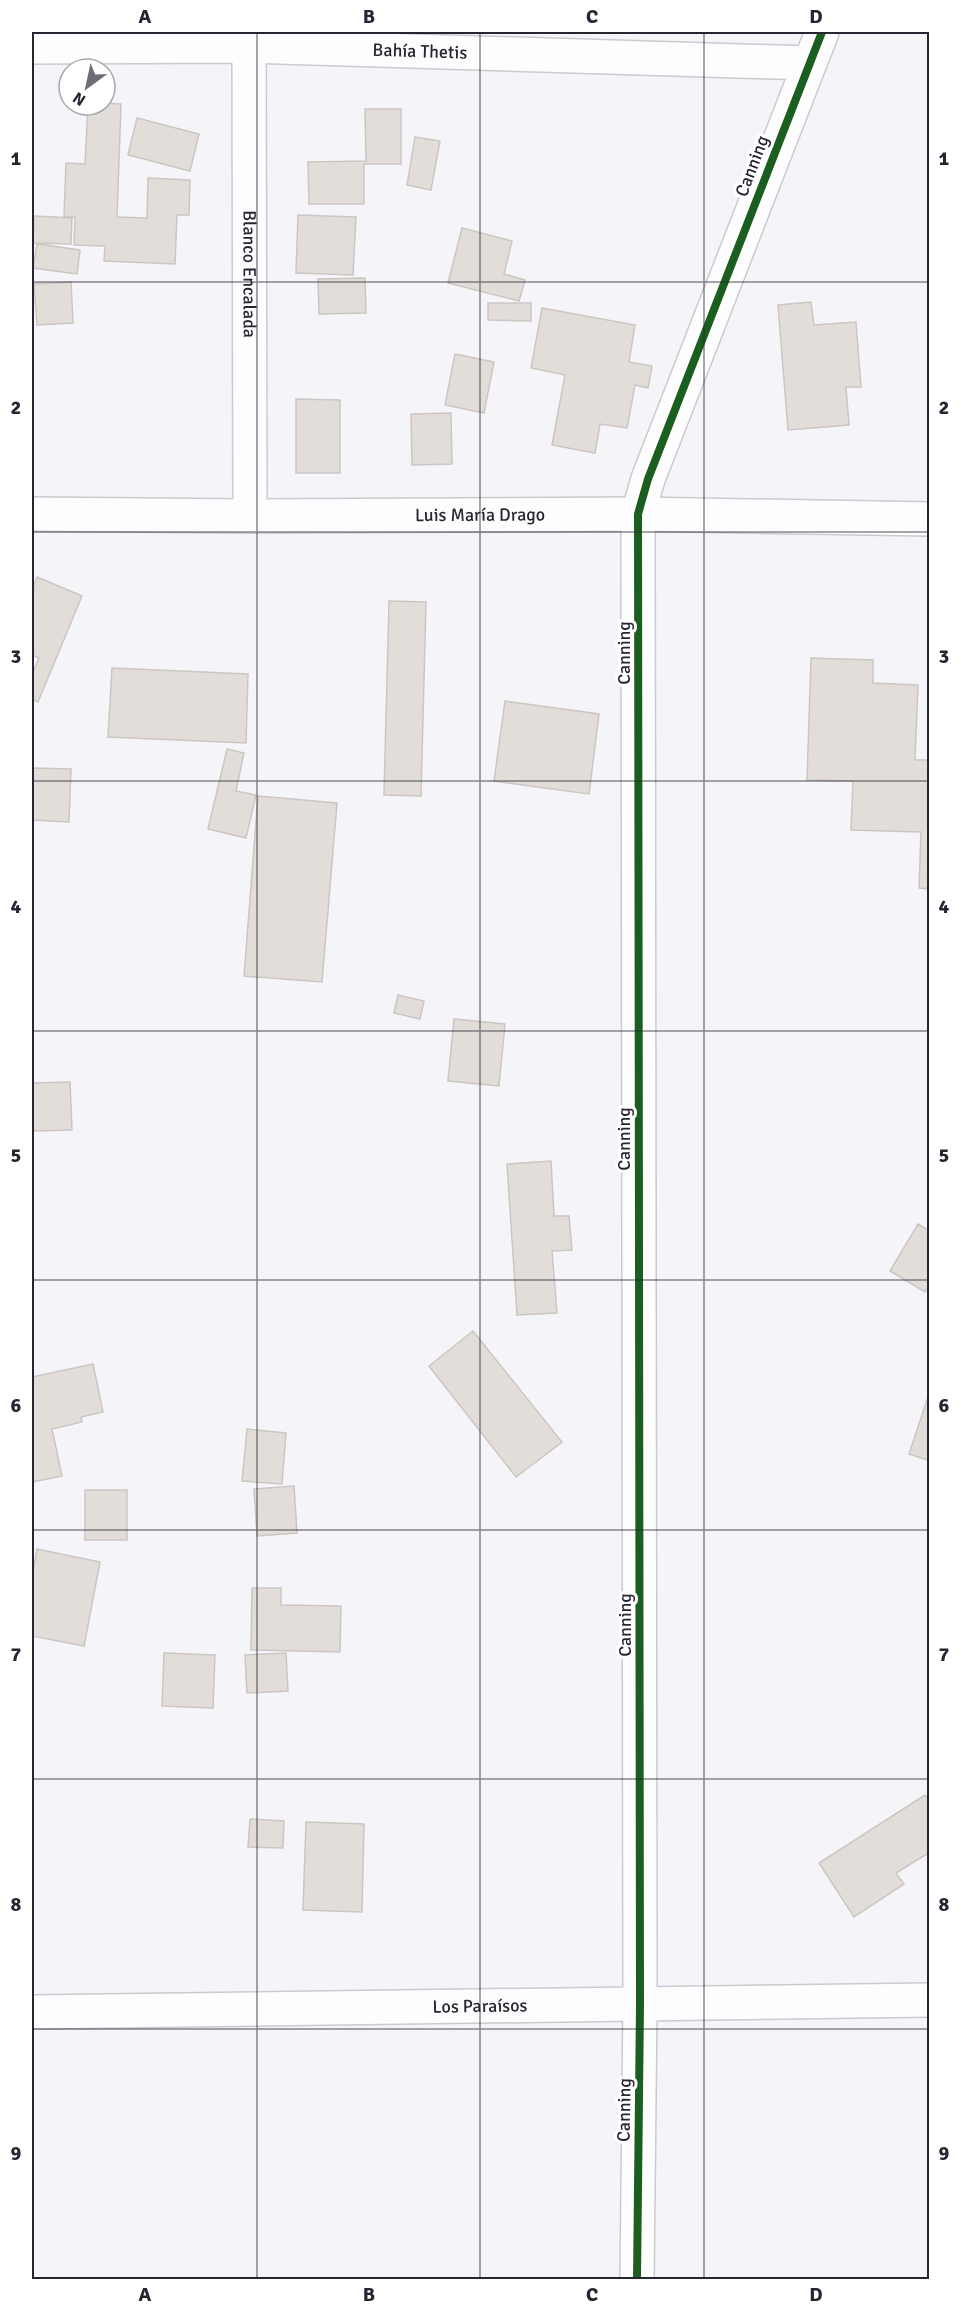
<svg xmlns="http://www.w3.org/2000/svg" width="961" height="2311" viewBox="0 0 961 2311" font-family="Signika,sans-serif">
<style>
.building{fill:#e3ddda;stroke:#ccc6c3;stroke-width:1.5}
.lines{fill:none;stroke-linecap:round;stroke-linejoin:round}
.street-casing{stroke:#cbcad2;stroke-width:36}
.secondary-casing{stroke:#cbcad2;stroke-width:36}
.street{stroke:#fefdfe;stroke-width:33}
.secondary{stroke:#fefdfe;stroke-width:33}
.cycleway-casing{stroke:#fff;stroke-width:11}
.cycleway{stroke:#1b5e20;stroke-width:8}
.grid{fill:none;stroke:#282532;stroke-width:1.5;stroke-opacity:0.55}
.labels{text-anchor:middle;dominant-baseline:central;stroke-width:6;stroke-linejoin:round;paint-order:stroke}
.street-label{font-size:18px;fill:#282532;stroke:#fff}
.neatline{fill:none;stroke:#282532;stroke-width:2}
.grid-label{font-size:20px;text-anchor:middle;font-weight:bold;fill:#282532}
</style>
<rect width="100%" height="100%" fill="#f5f4f8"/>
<path class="building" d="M105 103 121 104 117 217 147 218 148 178 190 180 189 215H177L175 264 104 261 105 246 74 245 75 217H64L66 163 85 164 88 105H105Z
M365 109H401V164H364V204H309L308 162 366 161Z
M137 118 199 134 190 171 128 155Z
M415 137 440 141 431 190 407 185Z
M298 215 356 217 353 275 296 273Z
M34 216 72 218 71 244 33 243Z
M462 228 512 241 504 274 525 280 519 301 448 283Z
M37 244 80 250 77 274 33 268Z
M365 278 366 313 319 314 318 279Z
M71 282 73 323 37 325 34 284Z
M811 302 814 325 856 322 861 387H846L849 425 788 430 778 305Z
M488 303H531V321L488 320Z
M542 308 635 325 629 362 652 366 648 388 635 385 627 428 600 424 595 453 552 445 565 375 531 368Z
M455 354 494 362 484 413 445 405Z
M296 399 340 400V473H296Z
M451 413 452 464 412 465 411 414Z
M37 577 82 596 38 702 32 699V675L39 658 32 655V590Z
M389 601 426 602 421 796 384 795Z
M811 658 873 660V683L918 685 915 760H930V889L919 888 921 832 851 830 853 781 807 780Z
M112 668 248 674 246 743 108 737Z
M505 701 599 714 589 794 494 781Z
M227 749 244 753 236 791 256 795 246 838 208 829Z
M32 768 71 769 69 822 32 820Z
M258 796 337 803 322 982 244 976Z
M398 995 424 1001 420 1019 394 1013Z
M454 1019 505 1024 499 1086 448 1081Z
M70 1082 72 1130 33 1131V1147H32V1083Z
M551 1161 554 1216H569L572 1250 552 1251 557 1313 517 1315 507 1164Z
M918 1224 930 1231V1285L925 1292 890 1271Z
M473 1331 562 1442 516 1477 429 1366Z
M93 1364 103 1412 81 1417 82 1422 52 1429 62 1476 32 1482V1377Z
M929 1394H930V1461L909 1454Z
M247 1429 286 1433 282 1484 242 1481Z
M294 1486 297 1533 257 1536 254 1489Z
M85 1490H127V1540H85Z
M37 1549 100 1562 84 1646 32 1636V1578Z
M252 1588H281V1605L341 1606 340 1652 251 1650Z
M164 1653 215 1655 213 1708 162 1706Z
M286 1653 288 1691 247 1693 245 1655Z
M925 1795 930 1801V1852L896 1873 904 1884 854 1917 819 1863Z
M250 1819 284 1821 283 1848 248 1847Z
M306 1822 364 1824 362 1912 303 1910Z"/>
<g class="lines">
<g class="street-casing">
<g id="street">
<path id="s1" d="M249 32 250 516"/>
<path id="s2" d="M32 47 249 46 808 63"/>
<path id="s3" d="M32 2012 930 2000"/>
<path d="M637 2280 640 2005 638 514 648 479 822 32"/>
</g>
</g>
<g class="secondary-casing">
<g id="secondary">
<path id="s4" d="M32 514 250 516 638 514 930 519"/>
</g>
</g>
<use href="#street" class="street"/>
<use href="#secondary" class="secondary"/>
<g class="cycleway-casing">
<path id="cycleway" d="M637 2280 640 2005 638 514 648 479 822 32"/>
</g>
<use href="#cycleway" class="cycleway"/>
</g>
<path class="grid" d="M257 32V2280M480 32V2280M704 32V2280M32 282H930M32 532H930M32 781H930M32 1031H930M32 1280H930M32 1530H930M32 1779H930M32 2029H930"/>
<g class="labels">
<g class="street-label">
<text stroke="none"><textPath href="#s2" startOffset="388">Bahía Thetis</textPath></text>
<text transform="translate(752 166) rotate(-69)">Canning</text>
<text stroke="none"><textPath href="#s1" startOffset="242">Blanco Encalada</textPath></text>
<text stroke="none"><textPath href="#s4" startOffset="448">Luis María Drago</textPath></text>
<text transform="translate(624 653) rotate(-90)">Canning</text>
<text transform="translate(624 1139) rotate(-90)">Canning</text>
<text transform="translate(625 1625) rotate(-90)">Canning</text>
<text stroke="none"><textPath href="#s3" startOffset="448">Los Paraísos</textPath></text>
<text transform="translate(624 2110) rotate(-89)">Canning</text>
</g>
</g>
<rect width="961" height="2311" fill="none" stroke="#ffffff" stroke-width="66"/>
<g transform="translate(87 87) rotate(213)"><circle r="28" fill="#ffffff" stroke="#a9a8ad" stroke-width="1.5"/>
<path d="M0-4.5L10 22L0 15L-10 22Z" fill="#706d77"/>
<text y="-9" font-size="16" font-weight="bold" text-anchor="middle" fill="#282532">N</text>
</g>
<rect x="33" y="33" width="895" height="2245" class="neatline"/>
<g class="grid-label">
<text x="145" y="23">A</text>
<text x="369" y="23">B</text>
<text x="592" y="23">C</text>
<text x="816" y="23">D</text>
<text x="16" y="165">1</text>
<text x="944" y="165">1</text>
<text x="16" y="414">2</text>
<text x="944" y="414">2</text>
<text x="16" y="663">3</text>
<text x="944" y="663">3</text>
<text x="16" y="913">4</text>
<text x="944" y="913">4</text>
<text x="16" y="1162">5</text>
<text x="944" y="1162">5</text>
<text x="16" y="1412">6</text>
<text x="944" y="1412">6</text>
<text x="16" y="1661">7</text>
<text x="944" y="1661">7</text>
<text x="16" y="1911">8</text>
<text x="944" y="1911">8</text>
<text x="16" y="2160">9</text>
<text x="944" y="2160">9</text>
<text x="145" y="2301">A</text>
<text x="369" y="2301">B</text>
<text x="592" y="2301">C</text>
<text x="816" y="2301">D</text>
</g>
</svg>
